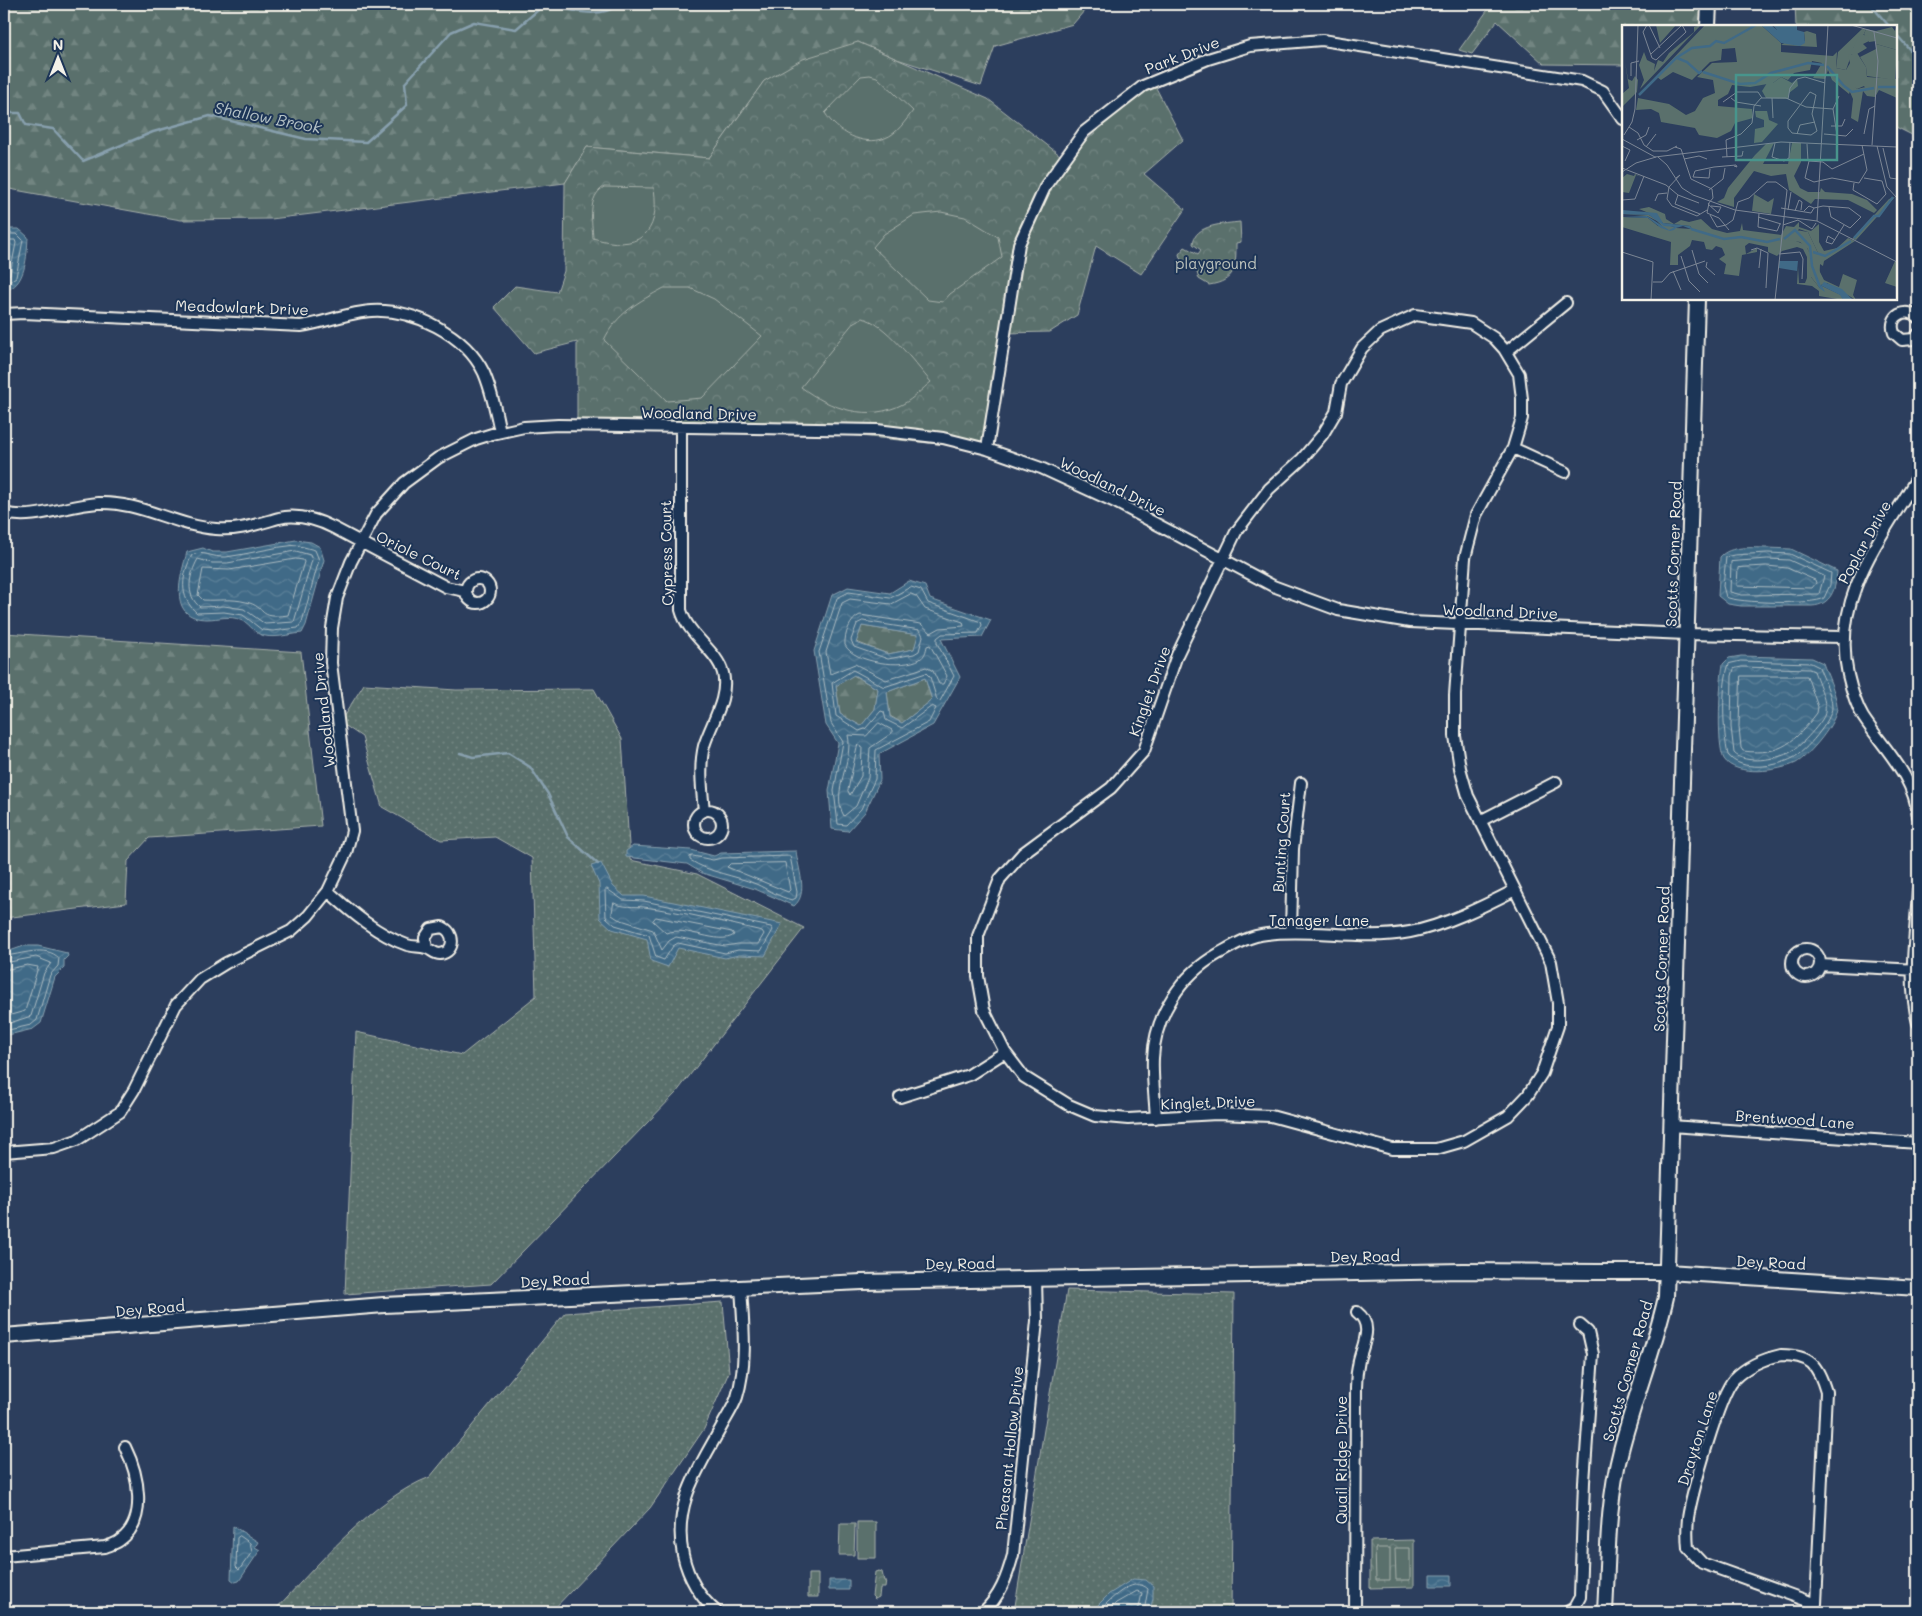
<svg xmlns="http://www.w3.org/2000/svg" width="1922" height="1616" viewBox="0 0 1922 1616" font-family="Mali,sans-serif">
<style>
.grass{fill:url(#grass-dots);stroke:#a7b0aa}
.forest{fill:url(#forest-firs);stroke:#a7b0aa}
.park{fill:url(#park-crowns);stroke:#a7b0aa}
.pitch{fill:#5a706c;stroke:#a7b0aa}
.water{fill:url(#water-waves);stroke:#88a0ae;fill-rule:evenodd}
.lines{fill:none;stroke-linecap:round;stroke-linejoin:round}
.shore{stroke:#acbbc1;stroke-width:1}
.stream{stroke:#88a0ae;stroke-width:2.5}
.street-casing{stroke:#f4f1e8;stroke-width:14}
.secondary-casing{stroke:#f4f1e8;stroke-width:18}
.street{stroke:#1d3557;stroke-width:10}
.secondary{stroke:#1d3557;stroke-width:14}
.labels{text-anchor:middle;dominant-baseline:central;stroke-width:4;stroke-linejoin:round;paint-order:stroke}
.street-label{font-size:15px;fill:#f4f1e8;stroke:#1d3557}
.park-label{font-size:15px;fill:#bec4bd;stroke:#1d3557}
.water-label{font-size:16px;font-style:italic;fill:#b5c2c6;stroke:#1d3557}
.inset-river{fill:none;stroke:#406a87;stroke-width:2.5}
.inset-road{fill:none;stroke:#7c8695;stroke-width:1}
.view{fill:#48958c;fill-opacity:0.15;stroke:#48958c;stroke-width:2.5}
.inset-edge{fill:none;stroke:#f4f1e8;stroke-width:2.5}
</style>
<defs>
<pattern id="grass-dots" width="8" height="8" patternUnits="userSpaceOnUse" patternTransform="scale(1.25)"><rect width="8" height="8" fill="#5a706c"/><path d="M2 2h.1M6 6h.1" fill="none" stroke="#728581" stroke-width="1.8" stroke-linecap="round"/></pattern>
<pattern id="forest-firs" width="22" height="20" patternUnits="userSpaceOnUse" patternTransform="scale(1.25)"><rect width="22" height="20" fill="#5a706c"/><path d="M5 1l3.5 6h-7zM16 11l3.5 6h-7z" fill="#728581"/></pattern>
<pattern id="park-crowns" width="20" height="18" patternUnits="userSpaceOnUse" patternTransform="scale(1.25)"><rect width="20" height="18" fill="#5a706c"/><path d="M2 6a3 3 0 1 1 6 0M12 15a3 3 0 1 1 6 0" fill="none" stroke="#728581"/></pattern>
<pattern id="water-waves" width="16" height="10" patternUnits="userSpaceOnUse" patternTransform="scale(1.25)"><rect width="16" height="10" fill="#406a87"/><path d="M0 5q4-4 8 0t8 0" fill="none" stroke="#5c8098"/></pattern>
</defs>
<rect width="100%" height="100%" fill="#2c3e5d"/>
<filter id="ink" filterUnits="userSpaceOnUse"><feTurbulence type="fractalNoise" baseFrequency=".02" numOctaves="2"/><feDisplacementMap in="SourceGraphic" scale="10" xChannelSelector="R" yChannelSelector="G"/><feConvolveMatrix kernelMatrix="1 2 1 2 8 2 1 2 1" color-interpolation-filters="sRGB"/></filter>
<g filter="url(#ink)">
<path class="grass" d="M364 684 456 690 594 689 622 739 630 860 697 874 804 928 676 1093 491 1284 345 1294 356 1032 462 1055 536 996 532 858 495 837 441 840 382 807 362 737 340 722Z
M1067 1290 1234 1294 1231 1612H1014Z
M723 1302 729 1372 704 1429 650 1508 551 1612H273C316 1567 371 1500 430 1477L565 1313Z"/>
<path class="forest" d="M4 4H1090L1073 24 995 46 981 86 897 59 858 42 764 81 709 158 587 147 565 183 271 219 181 220 4 188Z
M1492 4H1709L1708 26H1623V65L1544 64 1497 21 1472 54 1459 50Z
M1795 4H1918V138L1896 127V26H1796Z
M862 626 919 635 914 649 888 654 856 642Z
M4 633 301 652 321 826 149 838 128 861 126 903 4 918Z
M853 675 878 689 875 709 861 726 840 714 836 685Z
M925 678 932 700 902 723 890 716 887 692Z"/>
<path class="park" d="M858 42 988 99 1065 159 1153 82 1183 140 1144 174 1185 209 1141 274 1096 246 1077 315 1050 332 1006 333 988 449 780 428 577 427V342L534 353 494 307 515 286 557 292 564 271 565 183 587 147 709 158 764 81 803 59Z
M1240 222 1241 242 1236 243C1236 267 1236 281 1209 285L1199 279 1195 266C1186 265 1181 264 1179 254L1185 247 1198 254 1201 250 1193 244C1194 224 1225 224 1240 222Z
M1414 1540V1587L1370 1588V1541Z
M879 1571 882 1572 884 1581H886L885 1588H880L879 1597 875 1599 872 1596 875 1572Z"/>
<path class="pitch" d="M870 75 877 77 913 111C905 121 897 134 885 138 863 147 837 132 825 113L861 76Z
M604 187 654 188C661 236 637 252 593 238 592 221 587 197 604 187Z
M941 212 965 217 998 237 1002 257 950 294 943 302 928 300 873 247 884 234 914 215Z
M664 288H690L714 299 762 336 702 398 667 401 604 340C617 313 638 302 664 288Z
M862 318C885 322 915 364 931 382 922 389 913 399 903 404 869 422 830 409 801 387L854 322Z
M857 1522H876V1558H857Z
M840 1524H855L854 1555H839Z
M1375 1548H1390V1580H1376Z
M1395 1548H1410V1580H1396Z
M808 1574H818V1597H808Z"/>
<path class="water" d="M4 229H19L28 237C27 254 26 288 4 290Z
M296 540 311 542 320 547 324 560 306 625 302 633C290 634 271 640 259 634 253 631 248 622 241 620 230 615 218 619 207 619 166 619 181 575 187 552L203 548 212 552H227Z
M1768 548 1791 549 1837 571C1836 589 1831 605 1812 606H1741L1728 604 1718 596 1720 557C1730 545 1753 548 1768 548Z
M909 581 925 586 930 599 991 620 982 637 941 639 960 677 933 725 879 754 880 780 865 812 848 831 832 829 829 791 838 743 826 725 814 651 832 595 848 587 890 593ZM862 626 918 635 914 649 888 654 856 643ZM854 675 878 689 875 709 861 726 840 714 836 686ZM925 678 932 700 902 723 890 717 887 692Z
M1741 656 1812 658 1823 663C1827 675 1836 692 1837 706 1838 722 1809 756 1796 763 1779 771 1736 777 1724 759 1716 744 1720 682 1723 664L1729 658Z
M633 846 691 850 714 856 721 853 796 851C798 868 809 894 794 906L755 889 702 873 687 864 626 857V851Z
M601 863 613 886 624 896H644L782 924 765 956 739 955 725 958 678 948 668 967 651 961 647 939 612 929 600 918 599 884 591 866Z
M24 946H38L67 953 68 956 64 960V968L55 977 41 1023 33 1029 4 1036V953Z
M233 1526 258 1542 255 1547 260 1550 239 1581 235 1582 231 1579Z
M1430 1575H1451V1586H1430Z
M1133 1579 1146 1580 1153 1586V1599L1149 1612H1091L1109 1594Z
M829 1580H849V1590H829Z"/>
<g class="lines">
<path class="shore" d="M4 234H17L23 240 16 277 4 285
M4 240H15L16 243 10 274 4 279
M296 545 315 550 319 560 302 622 298 628 273 631 262 630 243 615 224 612 197 613C178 597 182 575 192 555 203 550 212 558 226 557 250 554 272 547 296 545Z
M296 551 310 555 312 560 294 622 265 624 244 609 224 606 200 607C185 595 189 575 198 559L212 563H227Z
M1768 553 1790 554 1831 573 1830 585 1824 598C1815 605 1736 603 1726 597L1723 586 1726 557 1735 555Z
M296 559 303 560 304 562 288 615C256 620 268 607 246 602 231 598 218 601 203 600L198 595 203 569 229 570Z
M1768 559 1789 560 1824 576 1819 594 1742 595 1730 592 1731 562Z
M1767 566 1787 568 1815 580 1816 583 1812 588 1737 586 1738 568Z
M911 587 921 590 928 603 981 622 982 625 978 633 942 634 937 638V643L954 676 940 701 937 700 930 677 926 673 884 687 853 670 832 683 836 716 859 731 865 729 881 711 884 712 886 720 902 728 932 706 936 708 929 722 876 750 875 779 861 809 846 825 838 824 834 791 843 742 831 723 819 652 837 598 849 592 890 598Z
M911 594 916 596 925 609 963 622 964 626 940 628 931 633 921 624 860 615C850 619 844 635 845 645 854 663 903 669 920 659 925 656 926 651 927 646L930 645 947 676 943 684H939L933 671 926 667 886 680 855 664 830 674 826 652 842 603 850 599 891 604Z
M863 621 920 630 923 636 919 651 914 654 888 659 854 647 851 640 857 624Z
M1741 661 1811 663 1819 667C1823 678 1832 695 1832 707 1832 721 1805 752 1793 758 1776 767 1741 772 1728 755 1723 733 1721 685 1729 664Z
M1742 667 1809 669 1814 671C1818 683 1829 704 1824 716 1820 725 1798 749 1789 753 1776 759 1745 765 1734 753L1731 727 1732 676 1734 669Z
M1741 676H1807L1818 707 1817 713C1795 741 1782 756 1743 751L1741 748 1739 727Z
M879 723 892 730V733L870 748 868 778 856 806 844 816C830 792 854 761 848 735L866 736Z
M858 745 862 747 861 776 850 795 848 791Z
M693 856 713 860 722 858 790 856 797 892 796 898 792 900C779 897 769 890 756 884 734 875 710 873 690 860V857Z
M785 863 790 890 788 892 727 867 730 864Z
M607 889 623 900 644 901 771 927 773 930 761 951 738 950 725 953 678 943 673 946 664 960 656 957 649 935 615 925 606 917 605 891Z
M614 903C624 908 633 906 644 907 684 912 723 922 762 931L764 934 758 944H738L725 946 676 937 669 941 662 950 653 930 618 919 612 915Z
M656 917 732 932 734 935C719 946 686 925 666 933L653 921Z
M4 956C21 955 45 944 59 958L58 966 50 975 37 1020 31 1025 4 1031
M4 963 36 957 51 963 44 973 31 1016 4 1025
M4 970 27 965 38 967 25 1011 4 1017
M240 1536 250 1543 252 1552 239 1570 236 1567 237 1538Z
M1098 1612C1108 1602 1133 1574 1148 1589L1144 1612
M1107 1612 1116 1603 1137 1591 1142 1593 1138 1612"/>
<path class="stream" d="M554 4C573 13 602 18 620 4
M1870 4 1889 26
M1896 34 1918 59
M4 113H20L26 125 53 129 83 161 153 132 210 116 306 139 366 142 407 105 405 83 451 32 474 22 516 29 545 4
M460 753 473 757 508 753 530 767 548 794 568 837 598 864"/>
<g class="street-casing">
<path id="street" d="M4 314 24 313 301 326C325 323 348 312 372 311 414 309 465 334 484 373 492 392 496 412 500 432
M1415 315 1471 323 1494 338 1504 349 1519 374 1522 399V418L1513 448 1476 515 1465 558 1455 695V736L1460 768 1468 796 1551 962 1558 1003V1026L1542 1073 1528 1095 1508 1116 1464 1141 1436 1149H1392L1271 1116 1217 1114 1128 1119 1095 1116 1069 1105 1024 1077 1005 1052 984 1010 978 976V936L1000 879 1023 853 1111 788 1144 751 1177 655 1236 532 1269 489 1302 459 1323 434 1336 412 1341 384 1362 348 1380 331Z
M1918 318C1906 306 1888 316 1894 333L1902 340 1914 339 1918 334
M1506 352 1566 303
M681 428V610C688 636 717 650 723 673 729 698 711 723 704 746 699 767 702 790 704 811
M1513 448 1565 472
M987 449 1019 244 1046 185 1084 132 1143 86 1208 59 1250 46 1322 40 1582 81 1603 91 1623 119
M1918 476C1881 539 1831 598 1848 675 1851 688 1856 705 1863 717 1884 749 1914 776 1918 816
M4 513C34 521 67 505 98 503 139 501 175 526 216 529 239 531 257 524 279 518 297 514 318 520 334 528L446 587 465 591
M466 591a12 12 0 1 1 24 0a12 12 0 1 1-24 0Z
M694 824a14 14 0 1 1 28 0a14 14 0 1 1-28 0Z
M1480 821 1556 782
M328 891C351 912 378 935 407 945 413 947 420 946 426 948 431 949 434 954 440 954 456 952 455 932 442 927L431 929 425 938 427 948
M1918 891C1916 934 1907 982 1918 1023
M1291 932 1293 849 1301 783
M1792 963a14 14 0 1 1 28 0a14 14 0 1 1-28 0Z
M1820 965 1918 970
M900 1097 969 1075 1005 1052
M1156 1118C1155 1099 1152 1078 1153 1058 1155 1015 1181 975 1218 954 1234 945 1248 936 1267 934 1314 928 1360 941 1410 932 1444 926 1484 906 1515 890
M1671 1126 1918 1143
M4 1152 54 1148 77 1140 120 1112 134 1090 176 1005 200 979 226 963 291 931 308 916 328 891 346 853 352 831 331 663 332 628 337 598 351 562 376 514 404 483 438 458 476 439 492 434 524 427 558 425 877 430 943 438 987 449 1041 468 1117 503 1273 586 1338 610 1410 622 1686 634 1843 637
M1781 1355C1811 1355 1818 1365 1826 1392L1816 1604 1702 1563 1688 1548C1687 1538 1687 1528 1688 1518 1692 1493 1719 1395 1734 1379 1747 1366 1763 1359 1781 1355Z
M4 1556 105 1547C110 1545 115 1544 119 1541 149 1521 138 1473 125 1447
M717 1612C700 1598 688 1577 683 1555 672 1503 700 1467 723 1424 728 1415 734 1406 737 1397 748 1361 743 1323 741 1287
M983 1612C1000 1597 1007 1577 1013 1555L1037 1321 1036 1278
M1355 1612 1356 1388C1356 1378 1357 1369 1359 1360 1363 1344 1374 1325 1357 1312
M1567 1612 1574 1608 1580 1597 1584 1482 1593 1354 1588 1332 1580 1325"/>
</g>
<g class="secondary-casing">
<path id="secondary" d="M1708 26 1709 4
M4 1336 384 1305 862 1282 1463 1271 1598 1272H1667L1918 1288
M1605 1612C1608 1558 1607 1503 1621 1450 1634 1399 1654 1350 1666 1297L1697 299"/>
</g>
<use href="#street" class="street"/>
<use href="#secondary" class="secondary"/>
</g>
</g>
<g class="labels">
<g class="street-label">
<text transform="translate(1182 55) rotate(-21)">Park Drive</text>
<text transform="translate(242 307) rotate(2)">Meadowlark Drive</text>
<text transform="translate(699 413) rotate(1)">Woodland Drive</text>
<text transform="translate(1113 486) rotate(26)">Woodland Drive</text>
<text transform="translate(1864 542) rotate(-61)">Poplar Drive</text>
<text transform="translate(666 553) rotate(-91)">Cypress Court</text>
<text transform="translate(1673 554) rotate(-88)">Scotts Corner Road</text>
<text transform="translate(419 555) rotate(26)">Oriole Court</text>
<text transform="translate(1500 611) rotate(2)">Woodland Drive</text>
<text transform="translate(1149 691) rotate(-70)">Kinglet Drive</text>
<text transform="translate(323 710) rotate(-96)">Woodland Drive</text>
<text transform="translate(1281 842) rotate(-86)">Bunting Court</text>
<text x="1319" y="920">Tanager Lane</text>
<text transform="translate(1661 959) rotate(-88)">Scotts Corner Road</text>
<text transform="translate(1208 1102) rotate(-2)">Kinglet Drive</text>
<text transform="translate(1795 1119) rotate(4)">Brentwood Lane</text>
<text transform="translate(1365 1256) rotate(-1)">Dey Road</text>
<text transform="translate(1771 1262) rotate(3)">Dey Road</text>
<text transform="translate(960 1263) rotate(-1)">Dey Road</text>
<text transform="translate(555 1280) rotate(-3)">Dey Road</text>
<text transform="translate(150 1308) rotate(-5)">Dey Road</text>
<text transform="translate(1627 1371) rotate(-74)">Scotts Corner Road</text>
<text transform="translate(1697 1438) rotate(-72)">Drayton Lane</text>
<text transform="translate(1009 1448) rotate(-84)">Pheasant Hollow Drive</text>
<text transform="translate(1341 1460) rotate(-90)">Quail Ridge Drive</text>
</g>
<g class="park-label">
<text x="1216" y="263">playground</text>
</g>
<g class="water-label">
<text transform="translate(268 117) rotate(11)">Shallow Brook</text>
</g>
</g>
<g transform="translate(1622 25)">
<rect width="275" height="275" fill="#2c3e5d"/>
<path d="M240 4H244L242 9 232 22 224 45 214 43 216 27ZM185 6 194 9 195 22 159 20 164 17 174 20 183 16 182 7ZM133 86H145L147 95 156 99 140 117 132 118 133 104 142 102V95L134 92ZM152 118 141 139H166L170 118H179V137L172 151 178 163 186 167H198L199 163 203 167 230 169 245 175 255 185 252 188 226 175 193 174 189 179 167 165 164 149 149 151 132 146 112 173V182L95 177 102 173 106 163 133 130 144 119ZM273 236 275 237V262L263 258Z" fill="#5a706c"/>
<path d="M79 0 18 64 22 55 17 40 22 27 25 35 33 39 32 46 36 35 41 37 47 28 72 7V2ZM83 0H139L159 18V27L211 31 215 27 214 43 224 45 228 38 226 30 235 28 244 42 245 52 275 54V73L257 65 253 72 245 71 241 66 244 64 242 61 235 64 230 61 227 69 210 55 206 45 203 54 191 53 200 38 190 36 188 45 172 48 166 55 159 52 151 58 128 62 110 60 106 69 96 75V81L130 84 131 93 113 98 109 106 95 113 77 110 73 103 39 97 37 88 29 84 14 85 16 73 47 79 64 90 73 86 81 73 93 68 91 55 75 52 90 38 115 37 113 23 100 24 99 35 88 37 70 55 51 47 39 55 35 52 18 68ZM275 0V25L254 19V16L247 17 242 9 244 4 254 6 270 2 273 6ZM3 37 6 54 10 56 13 51 16 55 15 67 0 82V69L7 63ZM27 182 43 189 44 194 52 199 59 195 67 197 79 194 90 204 105 208 118 206 120 198 121 205 159 210 164 201 172 202 177 197V202L189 206 197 199V230L186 207 177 204 169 214 184 220 189 232V252L197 262V245L202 255 217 262 221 249 235 255 231 270 234 275 205 258 199 260 197 263 200 261 219 270 221 275 197 271V266L190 261 175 259 176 242 177 258H183L185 253V232L181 224 175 222 160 226 155 231 146 227V222L127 218 123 221 124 229 135 223V227L120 230 117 251 102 249 104 239 97 234 103 230 100 223 94 221 90 225 84 224 82 217 70 215 68 221 56 230V240H48L49 217 0 202V192L26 193 36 201 41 202 35 196 25 191 0 189 27 190 38 197 54 203 70 204 68 201 41 198 34 191 17 184Z" fill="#5a706c"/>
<path d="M238 9 246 11 247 16 241 19 245 23 235 29H228ZM229 58 235 64 248 61 250 64 241 66 236 97 229 93 231 74 225 60ZM273 172 234 215 230 214 267 174ZM168 204 186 207 197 230 195 220 197 217 202 226 215 223 226 213 233 216 202 236 201 241 198 239 197 262 189 252 186 224 178 217 166 215Z" fill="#5a706c"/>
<path d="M34 0H54L38 18ZM254 19 275 25 273 55 245 51 244 42 238 32 254 24ZM159 52 170 58 175 54 176 61 167 68 166 74 144 73 140 66 145 58H151ZM5 149 12 151 13 149 20 152 14 150 7 168 0 167V153ZM132 169 146 177 152 173 149 189 130 186Z" fill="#5a706c"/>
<path d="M139 0H149L155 5 151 0H175V5L182 7 183 18 178 21 159 18ZM0 185 35 188 41 198 68 201 71 205 61 201 54 203 52 205 48 206 39 203 26 193 0 192 25 191 47 205 53 202 42 201 27 190 0 189ZM157 236H176L175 246 157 243ZM202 257 220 264 231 275H221L218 270 200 261 203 267 197 263Z" fill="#406a87"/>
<path class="inset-river" d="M55 33 65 37 77 48 80 46M205 41 222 61M81 47 118 59 133 58 149 48 186 38 202 40M222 61 230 67 252 63M256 62H275M17 70 54 33 70 23 88 21 94 16 102 18 134 0M69 204 102 214 119 212 145 217 158 214M232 213 252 191H257L271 172M162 214 173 205 188 221 190 241 198 262M191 227 203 231 229 216"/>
<path class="inset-road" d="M25 0 21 7 30 33 34 35 64 7 60 0M27 0 38 23M229 0 275 13M29 29 60 0M9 51V38L17 36M188 67 194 70 190 89 195 106 189 110 170 108 166 103V96ZM109 73 114 77 139 81M150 73 151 93M166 74 168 63 175 54 183 52 203 58M101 77 115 67H136L140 73M209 101H220L223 94M7 102 16 108 22 120 31 126H45L55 121M175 109 178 100 193 97M202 109 224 111 231 104M242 109 247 84 253 81M2 110 10 97 13 84 16 0M215 110 211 84 217 71M0 114 33 132 159 117 275 122M15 115 24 110 27 102M153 118 150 132 162 136 167 133 168 117M185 119 186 136M240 120 245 145 237 158 210 153 192 157 183 153 187 136 201 137 210 144 242 129M250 120 256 36 252 7M0 121 8 125 3 136M255 121 265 162 275 173M24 122 34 109M53 122 59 124 69 154 90 164 91 173 86 179M261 123 268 153 275 154M36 132 45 140 60 163 71 170 113 185 195 196 275 237M100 132 120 131 121 126M105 132 104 115 119 109 130 98 132 81 139 73H164L184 82 211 84M62 134 77 131 85 134M0 143 44 160 56 170 77 178M88 144 87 153 71 152 73 146 92 142 114 140 115 142 112 141M0 147 14 138 34 132M232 158 231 165 255 179 264 169 260 156 242 153M47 162 45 174 50 181 75 191 85 185M47 162 58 150 54 153M87 165 101 154 103 143M56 170 53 179 78 189M0 175 13 174 22 151M33 176 36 169 45 168M87 178 85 188 97 193 107 205M86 179 96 188 99 182 89 181M159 183 189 188 192 183M166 185 169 167M173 186 177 175 180 177 179 185M182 186 187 181 192 183 201 181 227 183 239 192 228 203 209 192 207 182M137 188 136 202 155 206 158 199M88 190 95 202 104 200 111 195 116 177 127 173 145 157H154L165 165 153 275M136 192 159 199M195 196 206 0M161 200 176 195 190 204 194 198M213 215 206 211 204 217 210 219 222 200M70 225 77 249 86 258M129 225 135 223 146 228 144 263M0 227 31 237 29 275M157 229 178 227 181 234 180 254M59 231 67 256 78 267M85 237 84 242 93 250M137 243 139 224M51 246 59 265M31 257H40L48 248 83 236"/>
<path class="view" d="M114 50H215V135H114Z"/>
<rect width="275" height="275" class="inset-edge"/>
</g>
<rect width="1922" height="1616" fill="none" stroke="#1d3557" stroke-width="20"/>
<rect x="10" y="10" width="1902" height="1596" fill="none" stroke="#f4f1e8" stroke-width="2" filter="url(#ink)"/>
<g transform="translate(58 58)" stroke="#1d3557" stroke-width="4" paint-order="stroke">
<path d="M0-4L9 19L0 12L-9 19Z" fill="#f4f1e8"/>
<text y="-8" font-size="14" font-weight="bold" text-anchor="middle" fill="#f4f1e8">N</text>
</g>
</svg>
